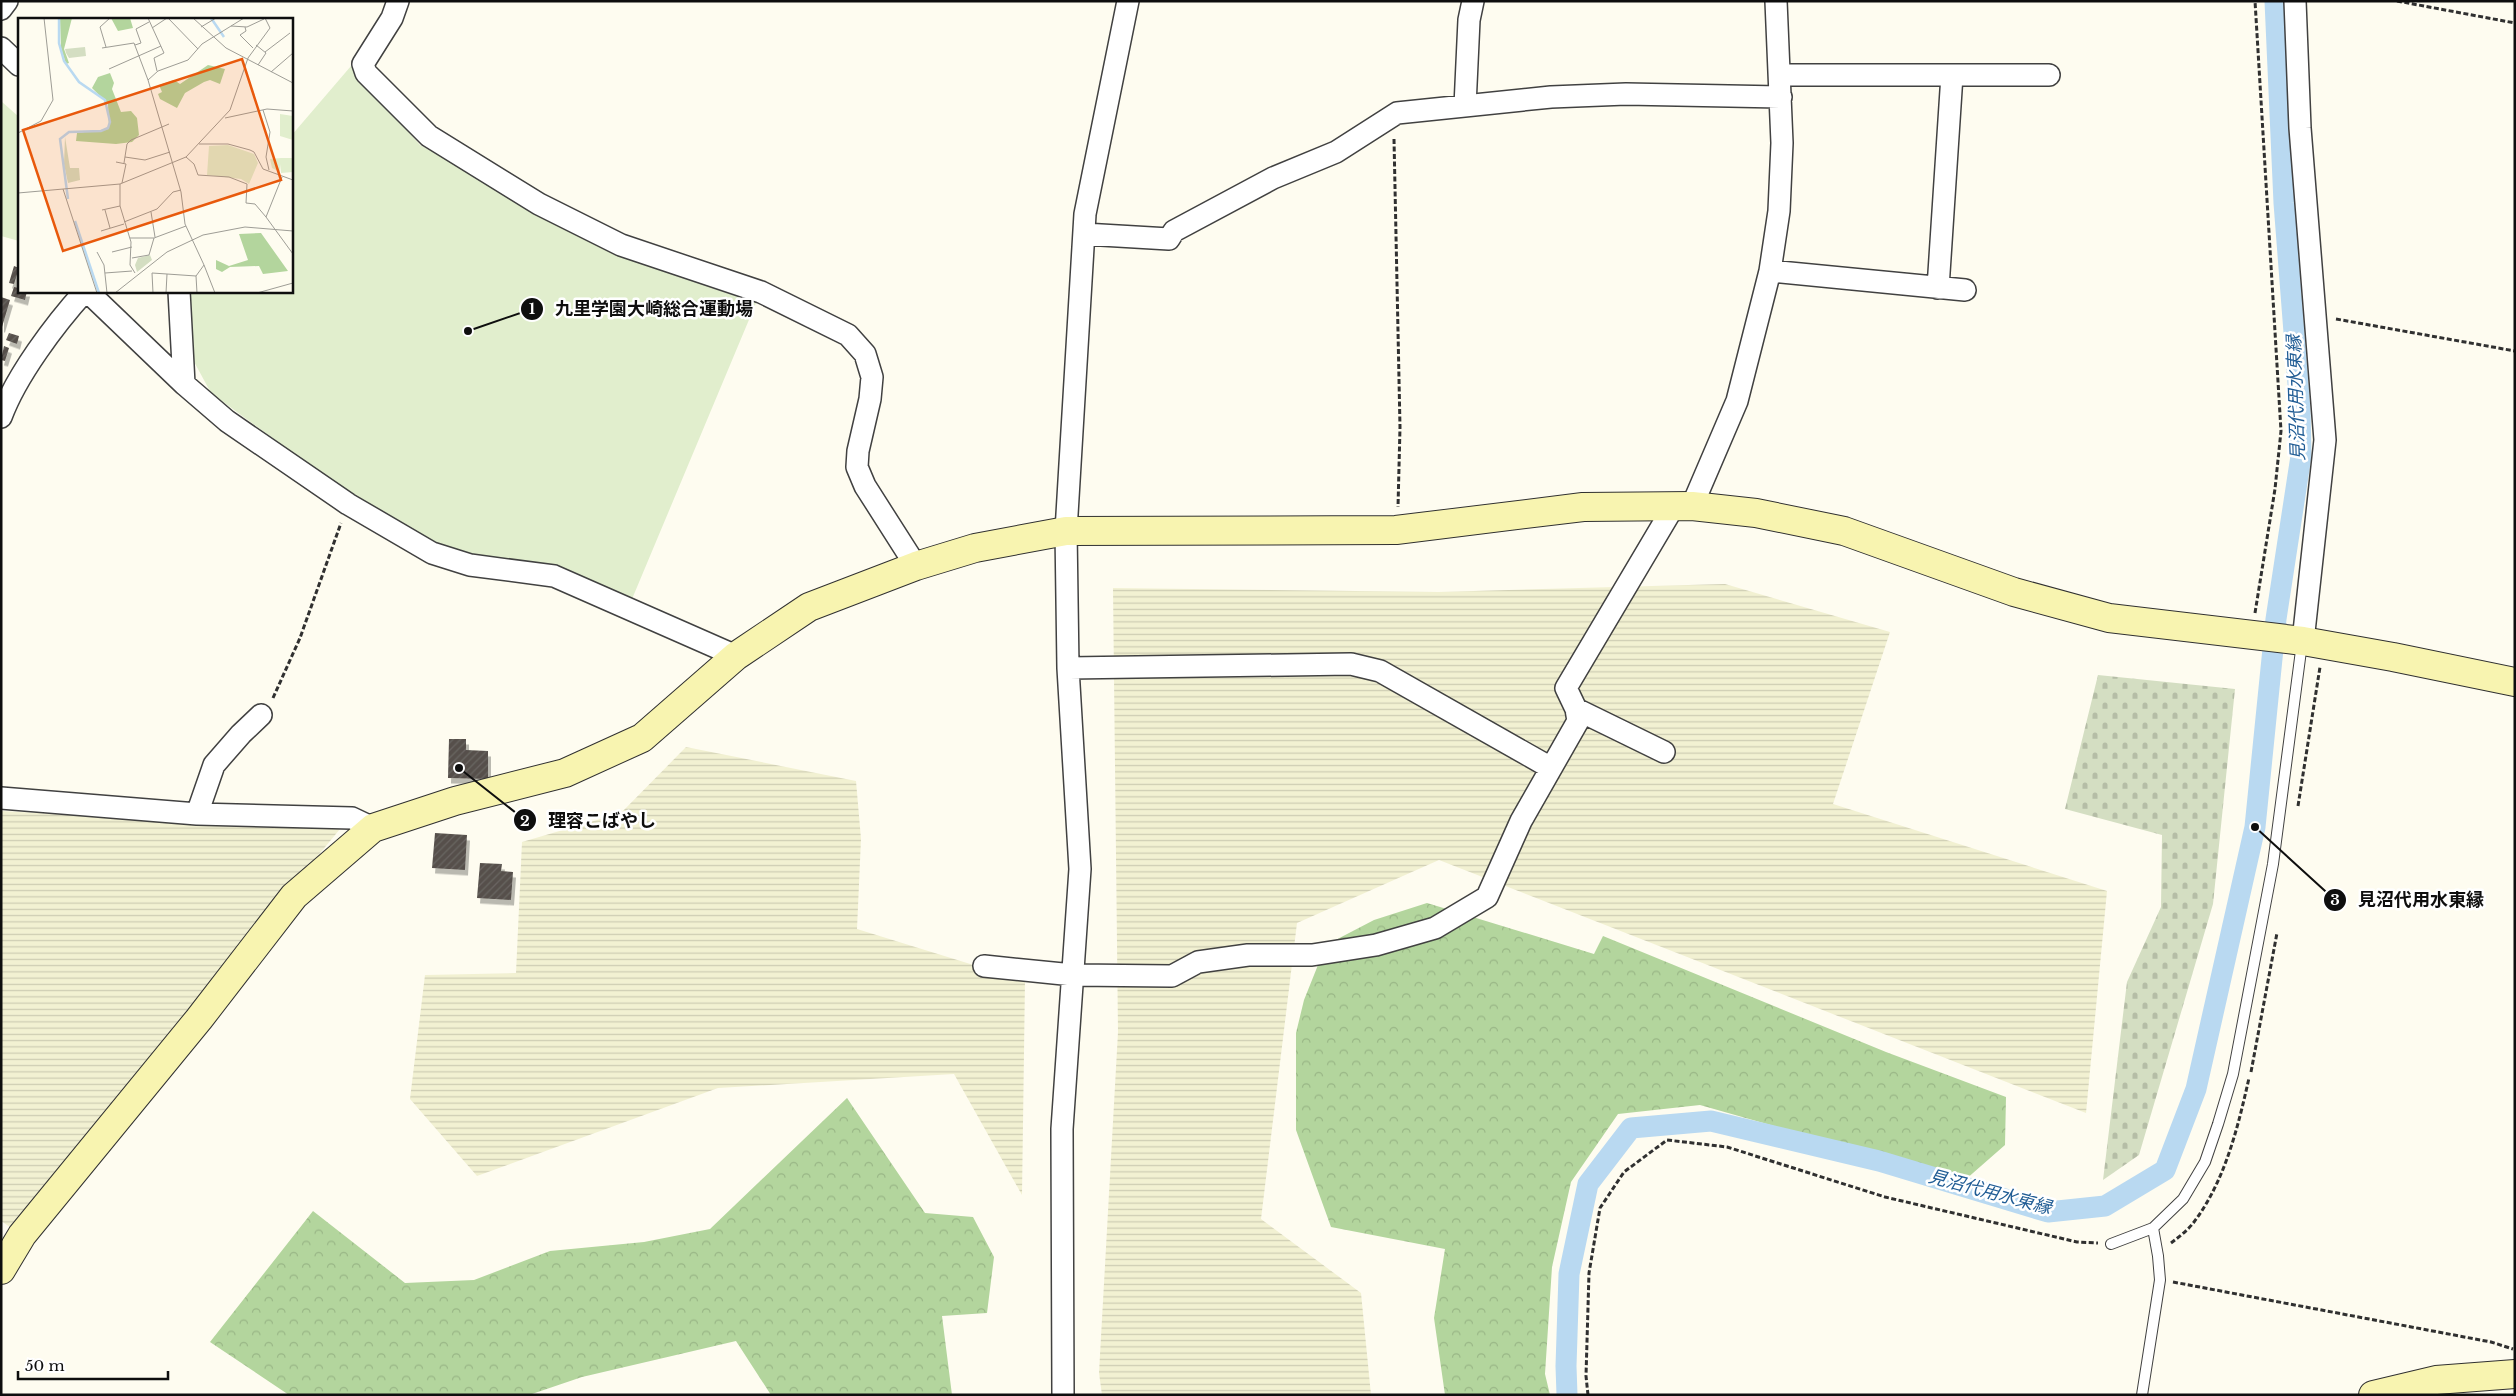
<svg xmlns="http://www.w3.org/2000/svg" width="2516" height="1396" viewBox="0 0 2516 1396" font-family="'Libre Baskerville','Noto Sans JP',serif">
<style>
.farmland{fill:url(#farmland-rules)}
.forest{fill:url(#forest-crowns)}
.cemetery{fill:url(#cemetery-stones)}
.pitch{fill:#e1eecd}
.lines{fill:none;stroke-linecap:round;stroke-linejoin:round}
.canal{stroke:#b9d9f1;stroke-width:21}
.building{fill:url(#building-hatch);filter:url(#shadow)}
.lane-casing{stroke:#414141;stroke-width:12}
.street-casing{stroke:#414141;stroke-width:24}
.secondary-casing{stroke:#303030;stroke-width:30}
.path{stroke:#303030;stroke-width:3;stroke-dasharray:5 2.5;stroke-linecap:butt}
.lane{stroke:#fff;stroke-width:10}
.street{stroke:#fff;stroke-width:21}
.secondary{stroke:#f8f4b0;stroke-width:28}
.labels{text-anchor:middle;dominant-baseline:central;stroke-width:5;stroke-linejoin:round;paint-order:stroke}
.water-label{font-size:18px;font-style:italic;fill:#215d95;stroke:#fff}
.inset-river{fill:none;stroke:#b9d9f1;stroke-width:2.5}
.inset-road{fill:none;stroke:#9e9d96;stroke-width:1}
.view{fill:#e8590c;fill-opacity:0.15;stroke:#e8590c;stroke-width:2.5}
.inset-edge{fill:none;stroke:#0e0e0e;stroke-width:2.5}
.leader{fill:none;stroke:#0e0e0e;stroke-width:2}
.callout-dot{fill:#0e0e0e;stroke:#fff;stroke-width:2}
.mark-label{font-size:15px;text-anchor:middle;font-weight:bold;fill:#fff}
.callout-label{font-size:18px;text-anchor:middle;font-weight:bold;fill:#0e0e0e;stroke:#fff;stroke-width:5;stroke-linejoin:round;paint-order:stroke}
</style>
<defs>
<pattern id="farmland-rules" width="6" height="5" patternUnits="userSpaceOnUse" patternTransform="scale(1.25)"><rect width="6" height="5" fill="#f2f1d2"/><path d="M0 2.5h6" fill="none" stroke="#cecdb3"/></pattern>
<pattern id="forest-crowns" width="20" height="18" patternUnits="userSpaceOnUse" patternTransform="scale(1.25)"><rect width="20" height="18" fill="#b3d59d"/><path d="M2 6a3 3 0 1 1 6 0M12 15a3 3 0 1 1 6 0" fill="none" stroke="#99b686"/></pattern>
<pattern id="cemetery-stones" width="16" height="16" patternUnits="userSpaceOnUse" patternTransform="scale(1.25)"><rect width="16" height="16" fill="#d4dec2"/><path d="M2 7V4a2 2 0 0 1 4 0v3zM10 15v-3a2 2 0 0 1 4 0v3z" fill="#b5bda6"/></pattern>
<pattern id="building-hatch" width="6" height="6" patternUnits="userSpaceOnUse" patternTransform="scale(1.25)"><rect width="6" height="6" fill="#56504b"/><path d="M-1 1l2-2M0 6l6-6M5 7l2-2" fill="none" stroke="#696561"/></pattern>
<filter id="shadow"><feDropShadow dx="3" dy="5.5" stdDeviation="0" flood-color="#0004"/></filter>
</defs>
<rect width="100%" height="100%" fill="#fefcf0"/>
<path class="farmland" d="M1725 584 1890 632 1833 804 2107 891 2086 1113 1439 860 1297 923 1261 1219 1361 1293 1371 1395H1102L1099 1373 1118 1032 1113 588 1439 592Z
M686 747 856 781 861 839 857 929 1025 981 1022 1195 954 1074 718 1088 477 1176 410 1099 425 975 516 973 522 842 621 813Z
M1 811 340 829 10 1227 1 1221Z"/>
<path class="forest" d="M1427 903 1594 954 1603 936 1886 1052 2006 1097 2005 1145 1965 1180 1700 1105 1618 1114 1571 1182 1552 1267 1545 1374 1550 1395H1445L1434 1318 1445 1249 1331 1227 1296 1130V1033L1304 1000 1326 945 1374 920Z
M847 1098 925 1213 973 1217 994 1257 987 1313 942 1316 952 1395H771L736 1341 582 1377 529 1395H289L210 1342 313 1211 405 1283 474 1280 550 1251 644 1242 710 1229Z"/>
<path class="cemetery" d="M2098 675 2235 689 2213 904 2139 1155 2103 1180 2127 982 2161 907 2162 835 2065 809Z"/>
<path class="pitch" d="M351 66 420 145 621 257 756 303 632 599 562 567 479 557 440 545 334 483 211 393 192 358 189 291H291V136Z
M1 101 19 117V241L1 236Z"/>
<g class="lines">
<path class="canal" d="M1567 1395 1566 1366 1569 1274 1588 1184 1631 1128 1711 1121 1879 1161 2048 1212 2105 1206 2165 1170 2196 1089 2255 827 2276 619 2301 456 2300 410 2284 203 2275 1"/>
</g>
<path class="building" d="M14 266 19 268 14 284 9 283Z
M14 287 19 288V291H27L25 300 11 296Z
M1 297 10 300 2 327H1Z
M9 333 19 336 17 344 6 340Z
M4 346 9 348 5 361 1 360Z
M449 739H466V750L488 751V779L448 778Z
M435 833 467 835 465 870 432 868Z
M480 863 502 864 501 871 513 872 511 900 477 898Z"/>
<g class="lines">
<g class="lane-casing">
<path id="lane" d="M2111 1244 2153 1228 2183 1199 2205 1162 2218 1124 2233 1074 2273 864 2302 643
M2142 1395 2160 1280 2158 1256 2153 1228"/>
</g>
<g class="street-casing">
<path id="street" d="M398 1 392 18 363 64 366 73 429 136 539 204 621 245 761 292 848 335 865 354 872 377 870 399 858 451 857 467 865 486 916 566
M2295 1 2300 128 2325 440 2303 641
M1 9 7 1
M1 48 19 65
M1780 75H2049
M1465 106 1469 20 1473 1
M1084 234 1169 239 1174 231 1273 178 1336 152 1397 113 1551 97 1626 94 1781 97
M1770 271 1965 290
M1938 288 1952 75
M87 291 184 384
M179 291 184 384 227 421 348 504 432 553 470 565 554 576 736 656
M1 417C16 376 55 324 85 291
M1692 506 1737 401 1770 271 1779 211 1782 143 1776 1
M1069 668 1351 664 1380 671 1551 768
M1664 752 1576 709 1566 688 1674 506
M1 798 197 814 352 818 373 828
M197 814 214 765 241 734 261 715
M984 966 1073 975 1172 976 1198 962 1248 955H1312L1376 945 1435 928 1487 897 1521 821 1578 721 1576 709
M1063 1395 1062 1129 1080 869 1068 668 1066 531 1085 214 1128 1"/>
</g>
<g class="secondary-casing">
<path id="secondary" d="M1 1270 22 1235 199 1019 294 896 373 828 455 801 565 773 642 738 736 656 809 607 916 566 975 548 1066 531 1396 530 1583 507 1692 506 1756 513 1844 531 2014 592 2109 618 2303 641 2393 657 2515 682
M2373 1395 2436 1380 2515 1374"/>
</g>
<path class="path" d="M2397 1 2515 23
M1394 139 1400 427 1398 507
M2336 319 2515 351
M2255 613 2275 489 2281 431 2255 1
M273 698 300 638 341 523
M2298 806 2320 667
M2251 1072 2277 933
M2171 1243C2179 1237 2188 1230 2194 1222 2225 1181 2238 1127 2249 1078
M2173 1282 2491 1342 2513 1349
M1588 1395 1586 1376 1589 1273 1600 1208 1624 1172 1667 1140 1727 1147 1885 1197 2077 1242 2098 1243"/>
<use href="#lane" class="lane"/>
<use href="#street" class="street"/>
<use href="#secondary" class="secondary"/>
</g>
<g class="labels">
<g class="water-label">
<text transform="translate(2296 398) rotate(-92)">見沼代用水東縁</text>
<text transform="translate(1990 1192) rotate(15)">見沼代用水東縁</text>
</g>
</g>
<g transform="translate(18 18)">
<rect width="275" height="275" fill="#fefcf0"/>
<path d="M42 0H54L46 31 51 45 48 46 43 30ZM93 0H112L115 10 100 13ZM190 47 207 51 202 66 192 62 186 64 167 75 159 90 142 81 140 76 144 74 141 67 156 62 162 66ZM92 55 96 65 94 71 103 94 113 93 119 100 121 117 114 124 98 126 58 123 59 115 91 111 90 86 74 70 80 59ZM243 215 270 253 245 256 241 248 212 249 204 254 198 251V242L211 248 230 242 221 216Z" fill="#b3d59d"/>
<path d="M67 29 68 38 51 40 48 35 47 31ZM47 119 52 150H61L62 162 50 165 46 146ZM132 237 134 242 119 254 117 247 120 240Z" fill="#d4dec2"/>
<path d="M262 96 275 98V122L262 118ZM210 127 236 136 240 145 231 166 223 161 189 157 191 128ZM263 140H275V154L263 155V146L262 154 254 150 252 141Z" fill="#e1eecd"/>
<path class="inset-river" d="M41 0V25L46 43 61 64 87 82 92 104 90 110 83 113 51 114 42 121 50 181M193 0 206 19M57 203 81 275"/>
<path class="inset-road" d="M130 0 146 35 136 40 139 53M150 0 180 31M175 0 208 30 275 65M213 8 229 9 246 1M183 9 198 0M227 9 228 13 222 17 235 30M134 10 149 0M117 27 123 25 118 11 131 4M238 27 248 35 240 47M88 29 82 9 92 0M84 30 116 25 130 62M247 34 272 15M91 51 143 28M253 54 275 35M245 92 252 114 248 139 251 152M207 100 249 91 275 93M0 115 23 103 35 82 26 0M181 126H210L232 132 236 134 245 151 275 162M107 139 127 142 152 134M168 139 176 146 180 157 211 159 229 166 228 185 237 186 248 199M98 144 108 146 104 165M106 145 109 126 113 122 151 106M264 159 248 199 275 236M102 166V188L113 224 112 247 117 255M45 171 79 275M0 175 102 166 168 139 212 92 230 40 252 10 247 0M84 192 102 188M87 192 92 210M133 194 137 219M106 204 139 191 155 174 163 172M83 213 106 206M112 220H136L168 208M79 234 86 247 89 275M94 234 114 229M114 240 131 237 136 220M186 247 197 275M87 255 114 253M149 256 178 258M97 275 149 234 185 217 227 209 275 213M135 275 134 255 149 256 148 275M179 275 178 258 186 247 167 206 163 174 130 62 140 53 170 42 184 26 226 0M239 275 275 265"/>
<path class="view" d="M224 41 263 162 45 233 5 112Z"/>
<rect width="275" height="275" class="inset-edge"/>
</g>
<path class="leader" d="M468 331L532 309M459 768L525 820M2255 827L2335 900"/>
<g class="callout-dot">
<circle cx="468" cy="331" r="5"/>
<circle cx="459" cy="768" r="5"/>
<circle cx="2255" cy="827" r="5"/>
<circle cx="532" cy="309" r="12"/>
<circle cx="525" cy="820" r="12"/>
<circle cx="2335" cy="900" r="12"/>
</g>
<g class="mark-label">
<text x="532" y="314">1</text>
<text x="525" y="826">2</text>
<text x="2335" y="905">3</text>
</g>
<g class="callout-label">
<text x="654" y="315">九里学園大崎総合運動場</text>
<text x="602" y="827">理容こばやし</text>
<text x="2421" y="906">見沼代用水東縁</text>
</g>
<rect width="2516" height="1396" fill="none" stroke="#0e0e0e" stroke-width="5"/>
<path d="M18 1371v8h150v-8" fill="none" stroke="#0e0e0e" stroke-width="2.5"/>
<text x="25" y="1371" font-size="15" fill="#0e0e0e" stroke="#ffffff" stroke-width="4" paint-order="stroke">50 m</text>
</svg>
